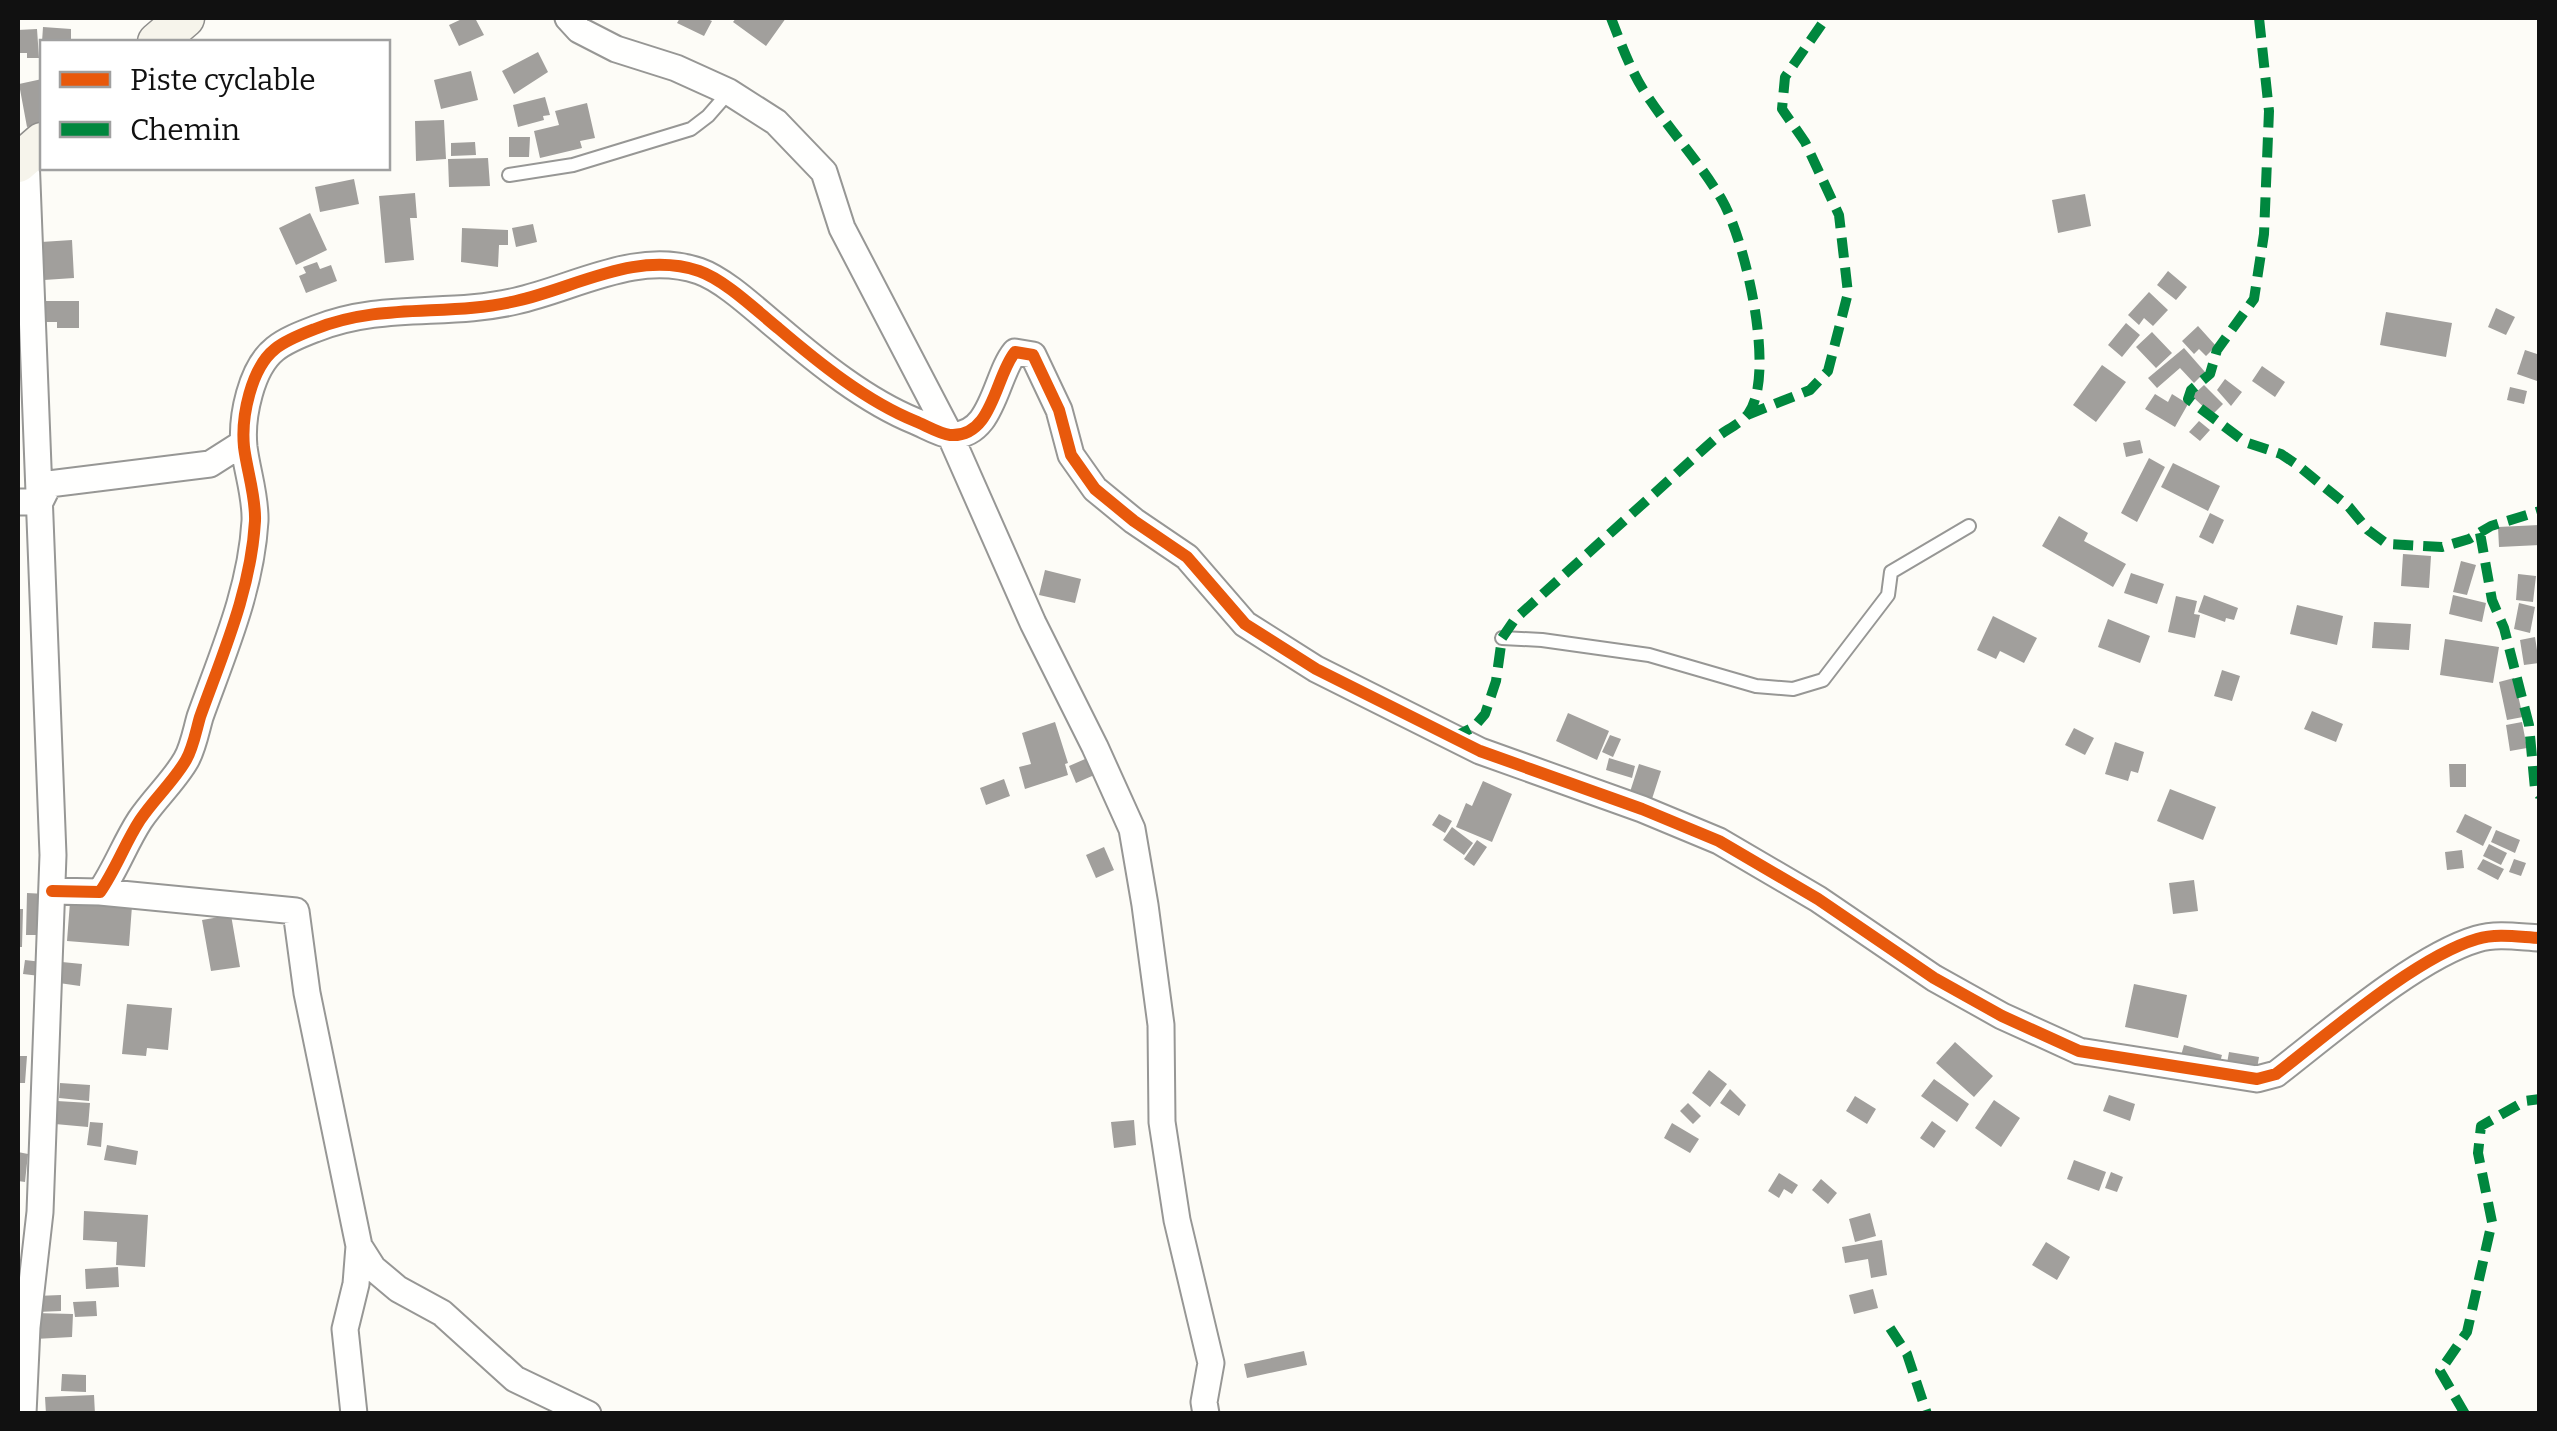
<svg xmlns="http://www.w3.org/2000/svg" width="2557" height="1431" viewBox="0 0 2557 1431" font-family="Bitter,serif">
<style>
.building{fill:#a19f9c}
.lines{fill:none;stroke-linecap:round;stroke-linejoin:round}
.lane-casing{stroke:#979795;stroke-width:16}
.street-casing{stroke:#979795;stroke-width:29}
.secondary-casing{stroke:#8e8d8b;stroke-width:41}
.lane{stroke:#fffffe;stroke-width:12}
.street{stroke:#fffffe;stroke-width:25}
.secondary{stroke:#f6f4eb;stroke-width:38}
.quiet{stroke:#00873e;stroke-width:10;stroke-dasharray:20 10;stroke-linecap:butt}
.cycleway-casing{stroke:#fff;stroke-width:19}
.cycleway{stroke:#e8590c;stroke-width:12}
</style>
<rect width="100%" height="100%" fill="#fdfcf7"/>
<path class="building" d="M464 18H475L484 35 459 46 449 25Z
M680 18H705L712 21 704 36 677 23Z
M736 18H786L766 46 733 22Z
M43 27 71 29V42H42Z
M37 29 39 58H27V53H18V30Z
M538 52 548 72 514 94 502 71Z
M471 71 478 100 441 109 434 80Z
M42 79V124L27 127 19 84Z
M545 97 550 115 543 116 544 120 518 127 513 105Z
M587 103 595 138 580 141 582 148 540 158 534 131 559 125 555 111Z
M444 120 446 159 416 161 415 121Z
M509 137H530L529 157H509Z
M475 142 476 155 451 156V143Z
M488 158 490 186 449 187 448 159Z
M354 179 359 204 320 212 315 187Z
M415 193 417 218H410L414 260 385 263 379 196Z
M2085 194 2091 226 2058 233 2052 200Z
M310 213 327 250 296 265 279 228Z
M533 224 537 242 516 247 512 228Z
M462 228 508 230V245H499L498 267 461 262Z
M72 240 74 278 44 280 41 242Z
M317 262 320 269 331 265 337 281 306 293 299 276 306 273 303 267Z
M2168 271 2187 287 2176 300 2157 285Z
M2149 292 2168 310 2153 326 2144 318 2139 325 2128 315Z
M44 301H79V328H57V322H45Z
M2496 308 2515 317 2506 335 2488 327Z
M2386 312 2452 323 2446 357 2380 345Z
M2126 323 2140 335 2122 357 2108 345Z
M2198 326 2216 346 2206 356 2199 349 2194 354 2182 341Z
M2152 332 2172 353 2156 368 2136 347Z
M2184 348 2205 372 2194 383 2180 368 2157 388 2148 378Z
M2525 350 2540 355V382L2517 374Z
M2102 365 2126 382 2096 422 2073 405Z
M2262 366 2285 382 2275 397 2252 381Z
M2225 379 2242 392 2231 406 2217 390Z
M2204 385 2223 404 2212 415 2192 396Z
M2510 387 2527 391 2524 404 2507 400Z
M2155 394 2168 402 2172 394 2188 404 2175 427 2145 409Z
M2199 421 2210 430 2200 441 2189 432Z
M2140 440 2143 453 2126 457 2123 443Z
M2149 458 2165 467 2137 522 2121 513Z
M2173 463 2220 486 2208 511 2161 487Z
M2210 513 2224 520 2213 544 2199 537Z
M2059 516 2088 533 2084 541 2126 564 2113 587 2042 546Z
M2539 525 2540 545 2499 547 2498 527Z
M2403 554 2431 556 2429 588 2401 586Z
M2461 561 2476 565 2467 595 2453 592Z
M1045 570 1081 579 1075 603 1039 595Z
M2131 573 2164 584 2157 604 2124 593Z
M2518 574 2536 576 2533 602 2516 600Z
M2204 595 2238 608 2234 620 2226 618 2225 622 2198 612Z
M2453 595 2486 603 2482 622 2449 614Z
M2176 596 2197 601 2194 614 2200 615 2195 638 2168 632Z
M2519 603 2535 607 2530 633 2514 629Z
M2297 605 2343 616 2337 645 2290 634Z
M1993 616 2037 638 2024 663 2000 651 1996 659 1977 650Z
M2108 619 2150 636 2140 663 2098 647Z
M2374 622 2411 624 2409 650 2372 648Z
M2535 637 2539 663 2524 665 2520 640Z
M2445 639 2499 647 2493 683 2440 675Z
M2222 670 2240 676 2232 701 2214 696Z
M2514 678 2523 717 2507 720 2499 682Z
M2312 711 2343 724 2336 742 2304 729Z
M1568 713 1609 731 1597 760 1556 741Z
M1055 722 1068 763 1065 764 1068 775 1025 789 1019 767 1031 764 1022 733Z
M2522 722 2527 748 2510 751 2506 725Z
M2074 728 2094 738 2085 755 2065 745Z
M1610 735 1621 739 1613 757 1602 752Z
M2115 742 2144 752 2138 773 2131 771 2128 781 2105 774Z
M1092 756 1099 773 1076 783 1069 766Z
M1609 758 1635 766 1632 778 1606 770Z
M1639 764 1661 771 1651 802 1629 795Z
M2449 764H2466V787H2450Z
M1004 779 1010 796 986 805 980 788Z
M1483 781 1512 794 1492 842 1456 827 1466 803 1472 806Z
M2170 789 2216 807 2203 840 2157 821Z
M1439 814 1452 821 1445 833 1432 825Z
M2465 814 2492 827 2483 846 2456 832Z
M1452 827 1473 843 1464 855 1443 840Z
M2496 830 2520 840 2515 853 2491 842Z
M1477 840 1487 847 1474 866 1464 859Z
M2489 844 2507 853 2501 865 2483 856Z
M1104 847 1114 870 1096 878 1086 855Z
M2462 850 2464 868 2447 870 2445 852Z
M2483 859 2504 869 2498 880 2477 869Z
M2514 859 2526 863 2521 876 2509 872Z
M2194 880 2198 911 2173 914 2169 883Z
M27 893 46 894V935H26Z
M70 902 132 906 129 946 67 941Z
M18 909H23L22 947H18Z
M231 915 240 967 211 971 202 920Z
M25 960 42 962 40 976 23 974Z
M62 962 82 964 80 986 59 983Z
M2134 984 2187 995 2178 1038 2125 1027Z
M127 1004 172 1008 168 1050 147 1048 146 1056 122 1054Z
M1955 1042 1993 1076 1974 1097 1936 1063Z
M2184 1045 2222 1055 2218 1069 2180 1059Z
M2229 1052 2259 1057 2256 1075 2226 1069Z
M18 1056H27L25 1083H18Z
M1709 1070 1727 1084 1710 1107 1692 1093Z
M1934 1079 1969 1104 1957 1122 1921 1096Z
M60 1083 90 1085 89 1101 59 1098Z
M1730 1089 1746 1105 1739 1116 1720 1103Z
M2109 1095 2135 1104 2130 1121 2103 1111Z
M1855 1096 1876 1109 1867 1124 1846 1111Z
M1994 1100 2020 1118 2001 1147 1975 1128Z
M57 1101 90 1103 88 1127 55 1124Z
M1688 1103 1701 1116 1693 1124 1680 1111Z
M1134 1120 1136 1145 1114 1148 1111 1122Z
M1932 1121 1946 1131 1934 1148 1920 1138Z
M90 1122 103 1123 101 1147 87 1145Z
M1672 1123 1699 1139 1690 1153 1664 1138Z
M107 1145 138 1151 136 1165 104 1160Z
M18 1152 28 1154 25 1182 18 1181Z
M2074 1160 2106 1172 2099 1191 2067 1179Z
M2111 1172 2123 1177 2117 1192 2105 1188Z
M1779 1173 1798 1185 1792 1194 1784 1189 1779 1198 1768 1191Z
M1821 1179 1837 1193 1828 1204 1812 1190Z
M84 1211 148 1215 145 1267 116 1265 117 1242 83 1240Z
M1870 1213 1876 1236 1855 1242 1849 1219Z
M1882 1240 1887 1275 1871 1278 1868 1259 1845 1263 1842 1247Z
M2046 1242 2070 1257 2057 1280 2032 1265Z
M118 1267 119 1287 86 1289 85 1269Z
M1873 1289 1878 1308 1854 1314 1849 1295Z
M61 1295V1311L37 1312 36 1296Z
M96 1301 97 1316 75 1317 73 1302Z
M35 1313 73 1314 72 1337 35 1339Z
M1304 1351 1307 1365 1247 1378 1244 1364Z
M62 1374 86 1375V1392L61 1391Z
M94 1395 95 1414H46L45 1397Z"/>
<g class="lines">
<g class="lane-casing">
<path id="lane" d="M509 175 573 165 691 129 708 116 729 92
M1502 638 1542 640 1649 655 1756 686 1793 689 1823 680 1888 595 1891 572 1969 526"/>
</g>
<g class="street-casing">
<path id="street" d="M568 18 579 30 616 49 676 68 729 92 776 122 824 172 842 228 950 435 1033 623 1095 747 1132 829 1145 905 1161 1025 1162 1122 1177 1220 1211 1363 1204 1402 1206 1414
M18 502H40L49 484 210 464 243 443
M52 891 100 892C116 869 125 843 140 820 154 799 174 781 186 760 193 748 196 731 200 717 223 653 251 590 255 521 256 497 247 471 244 447 241 417 251 368 275 349 286 340 302 334 315 329 382 302 448 317 516 301 575 288 636 250 699 271 725 280 757 311 778 328 819 363 866 401 915 421 925 425 940 434 950 435 993 438 995 376 1015 352L1033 355 1059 410 1071 455 1095 489 1134 521 1187 557 1245 624 1316 669 1480 751 1642 809 1719 841 1818 899 1934 978 2002 1016 2079 1051 2257 1079 2276 1074C2328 1034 2416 957 2477 939 2497 933 2519 937 2540 938
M100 892 296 911 307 993 359 1246 373 1268 398 1289 442 1313 515 1379 588 1414
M23 1414 27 1327 40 1212 53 855 26 156
M354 1414 345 1329 356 1284 359 1246"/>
</g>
<g class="secondary-casing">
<path id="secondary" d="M157 42 185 18
M18 163 42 142"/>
</g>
<use href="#lane" class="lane"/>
<use href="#street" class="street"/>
<use href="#secondary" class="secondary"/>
<path class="quiet" d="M2259 18 2269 111 2264 234 2254 299 2217 350 2210 374 2191 390 2188 399 2245 442 2281 454 2296 464 2349 507 2368 530 2387 544 2442 547 2469 539 2491 526 2540 511
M1747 415 1810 390 1828 371 1848 293 1839 215 1805 142 1782 109 1785 77 1826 18
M2480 533 2492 600 2504 628 2529 725 2535 789 2540 796
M1452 738 1474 727 1485 714 1496 681 1502 638 1515 619 1717 437C1726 430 1741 423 1748 414 1777 375 1745 240 1722 200 1701 164 1673 134 1650 100 1632 75 1622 46 1611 18
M1890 1328 1907 1354 1927 1414
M2465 1414 2440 1371 2467 1332 2492 1222 2478 1153 2481 1126 2525 1101 2540 1099"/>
<g class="cycleway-casing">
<path id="cycleway" d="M52 891 100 892C116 869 125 843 140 820 154 799 174 781 186 760 193 748 196 731 200 717 223 653 251 590 255 521 256 497 247 471 244 447 241 417 251 368 275 349 286 340 302 334 315 329 382 302 448 317 516 301 575 288 636 250 699 271 725 280 757 311 778 328 819 363 866 401 915 421 925 425 940 434 950 435 993 438 995 376 1015 352L1033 355 1059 410 1071 455 1095 489 1134 521 1187 557 1245 624 1316 669 1480 751 1642 809 1719 841 1818 899 1934 978 2002 1016 2079 1051 2257 1079 2276 1074C2328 1034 2416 957 2477 939 2497 933 2519 937 2540 938"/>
</g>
<use href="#cycleway" class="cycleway"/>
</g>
<rect width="2557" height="1431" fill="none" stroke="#111111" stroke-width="40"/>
<rect x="40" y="40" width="350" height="130" fill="#ffffff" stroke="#a0a0a0" stroke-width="2.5"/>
<rect x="60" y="72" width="50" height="15" fill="#e8590c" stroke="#a0a0a0" stroke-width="2.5"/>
<text x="130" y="90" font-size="30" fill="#111111">Piste cyclable</text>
<rect x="60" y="122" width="50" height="15" fill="#00873e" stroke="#a0a0a0" stroke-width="2.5"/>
<text x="130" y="140" font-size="30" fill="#111111">Chemin</text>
</svg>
